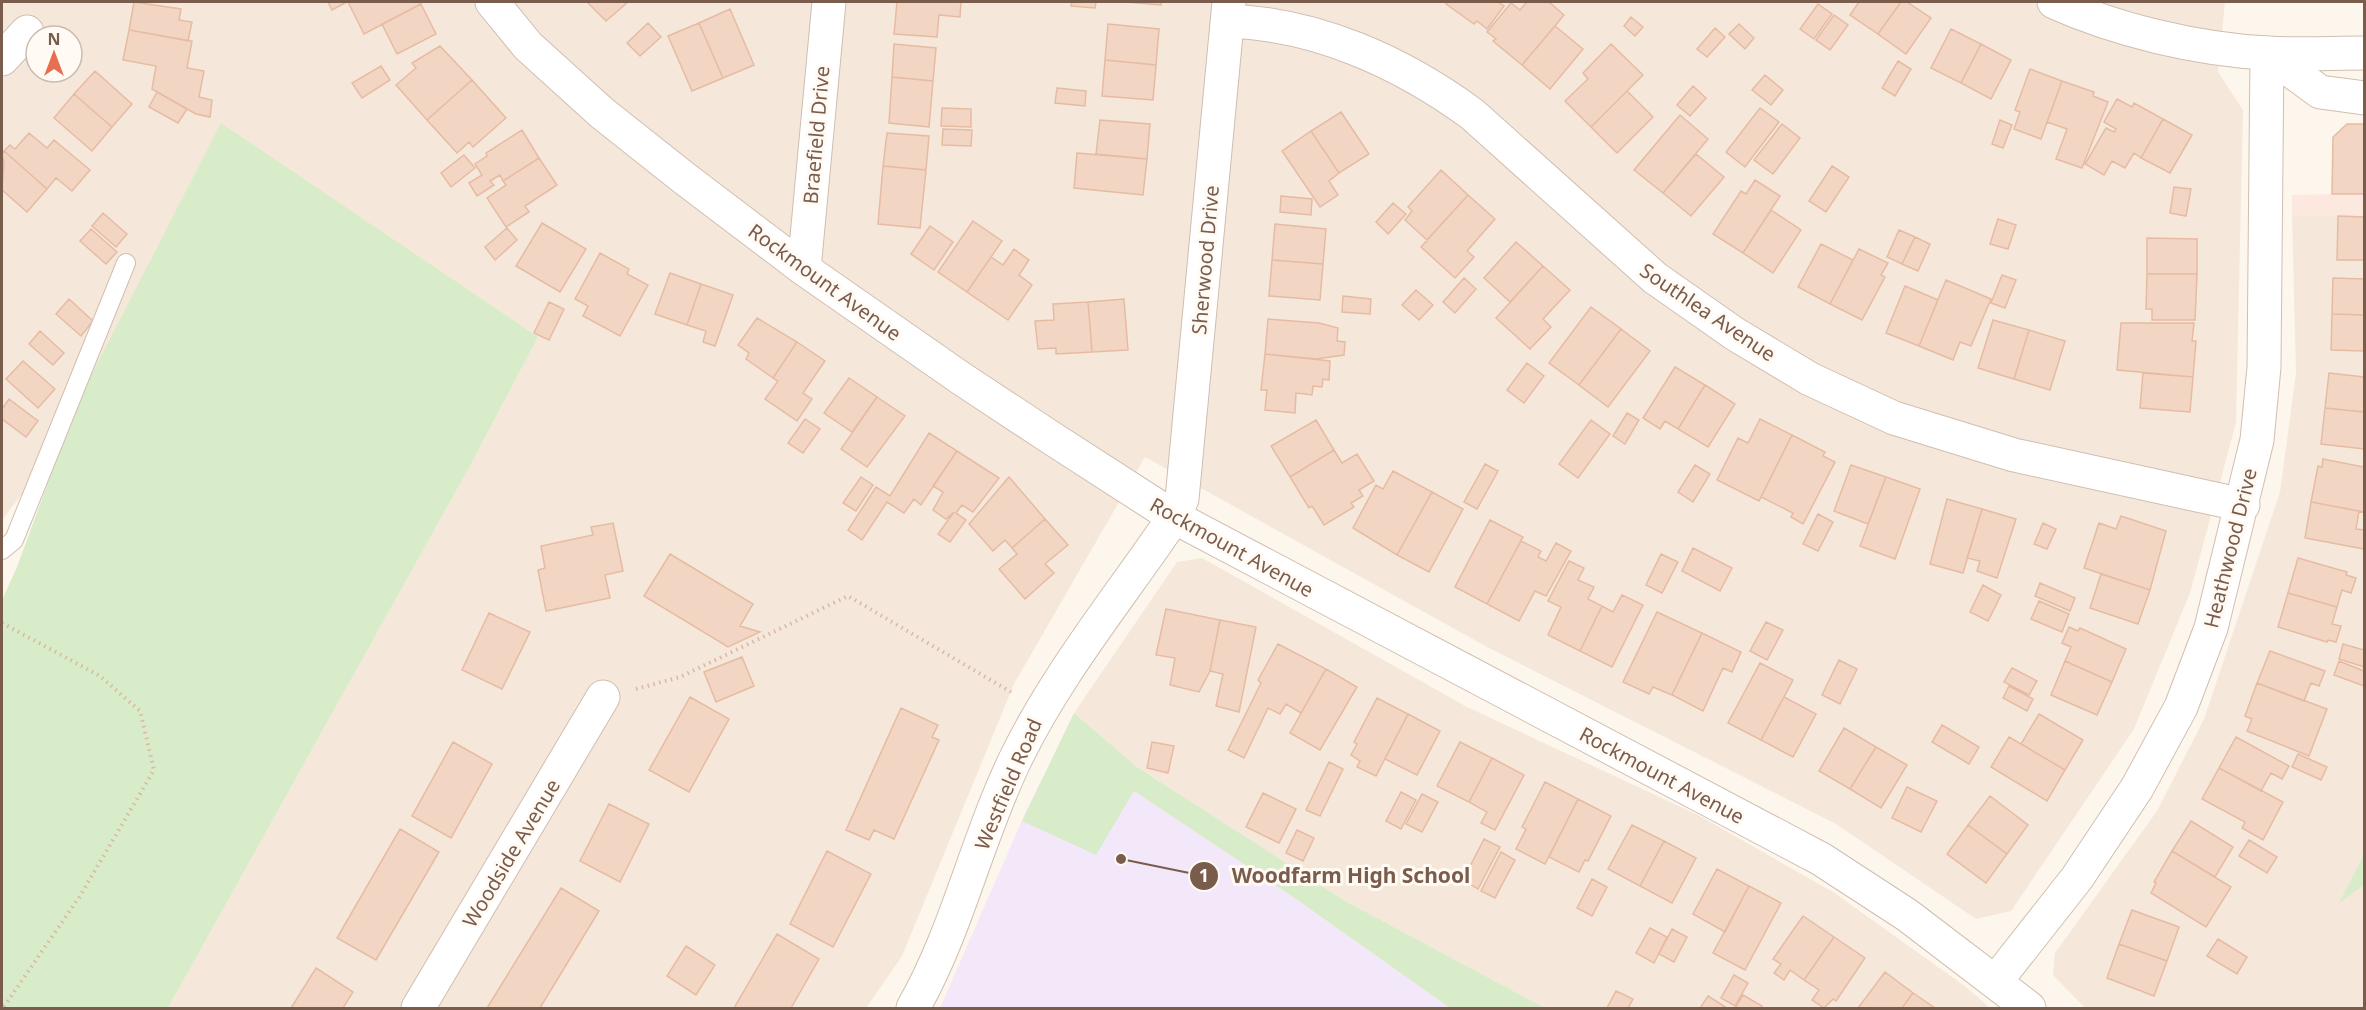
<svg xmlns="http://www.w3.org/2000/svg" width="2366" height="1010" viewBox="0 0 2366 1010" font-family="'Noto Sans',sans-serif">
<style>
.residential{fill:#f5e8da;fill-rule:evenodd}
.commercial{fill:#fde8e0}
.education{fill:#f3e8fa}
.green{fill:#d8ecc9}
.building{fill:#f3d5c3;stroke:#e6bba3;stroke-width:1.5}
.lines{fill:none;stroke-linecap:round;stroke-linejoin:round}
.service-casing{stroke:#d1beb0;stroke-width:20}
.minor-casing{stroke:#d1beb0;stroke-width:35}
.tertiary-casing{stroke:#d1beb0;stroke-width:35}
.path{stroke:#d9b8a5;stroke-width:4;stroke-dasharray:1.5 4.5;stroke-linecap:butt}
.service{stroke:#fff;stroke-width:18}
.minor{stroke:#fff;stroke-width:33}
.tertiary{stroke:#fff;stroke-width:33}
.labels{text-anchor:middle;dominant-baseline:central;stroke-width:6;stroke-linejoin:round;paint-order:stroke}
.street-label{font-size:20px;fill:#7a5c4d;stroke:#fffaf3}
.leader{fill:none;stroke:#7a5c4d;stroke-width:2}
.callout-dot{fill:#7a5c4d;stroke:#fffaf3;stroke-width:2}
.mark-label{font-size:18px;text-anchor:middle;font-weight:bold;fill:#fff}
.callout-label{font-size:21px;text-anchor:middle;font-weight:bold;fill:#7a5c4d;stroke:#fffaf3;stroke-width:6;stroke-linejoin:round;paint-order:stroke}
</style>
<rect width="100%" height="100%" fill="#fdf6ec"/>
<path class="residential" d="M2 2H2225L2218 72 2243 110 2236 423 2190 593 2134 729 2011 911 1976 919 1836 824 1489 648 1145 457 1014 684 902 956 866 1008H168L470 466 538 337 404 248 78 401 22 494 2 520ZM36 36H72V72H36Z
M2292 215 2364 217V1008H2085L2053 975 2055 953 2157 811 2204 719 2280 492 2296 373Z
M1202 558 1467 707 1698 815 1833 892 1966 987 1990 1008H1545L1347 902 1137 767 1074 713 1177 562Z"/>
<path class="commercial" d="M2347 124H2364V217L2292 215V195L2332 194 2333 137Z"/>
<path class="education" d="M1061 742 1293 897 1450 1008H940L1027 809Z"/>
<path class="green" d="M221 123 538 337 470 466 168 1008H2V600L17 567 78 401Z
M1074 713 1137 767 1347 902 1545 1008H1450L1293 897 1134 791 1096 855 1022 821Z
M2364 854V885L2339 903Z"/>
<path class="building" d="M134 2 181 9 179 20 192 22 188 41 129 30Z
M328 2H347L332 10Z
M348 2H419L421 4 364 34Z
M587 2H628L606 21Z
M897 2H961L960 17 939 15 937 37 894 34Z
M1072 2H1096L1095 8 1071 6Z
M1125 2H1161V5Z
M1448 2H1498L1504 6 1487 29 1477 21 1474 24 1446 4Z
M1527 2H1549L1564 15 1522 65 1493 41 1496 39 1487 32 1511 3 1520 10Z
M1859 2H1901L1878 34 1850 15Z
M1901 2H1907L1931 18 1906 54 1878 34Z
M421 4 436 34 397 54 382 24Z
M1818 4 1832 14 1814 39 1800 29Z
M730 9 754 65 723 78 699 23Z
M1834 15 1848 25 1830 50 1816 40Z
M1631 17 1643 27 1635 36 1624 26Z
M648 23 661 37 640 56 627 43Z
M699 23 723 78 692 91 668 36Z
M1108 24 1159 29 1156 65 1105 60Z
M1739 24 1754 38 1745 49 1729 34Z
M1555 26 1583 49 1550 89 1522 65Z
M1715 28 1725 37 1707 57 1697 49Z
M1951 29 1981 44 1961 83 1931 68Z
M129 30 192 41 187 68 204 71 199 97 212 100 210 117 196 114 152 89 156 66 123 60Z
M894 44 936 48 933 81 892 77Z
M1611 44 1643 75 1591 127 1565 101 1588 79 1583 73Z
M1981 44 2011 60 1991 99 1961 83Z
M440 46 472 80 427 120 396 85 416 68 412 63Z
M1105 60 1156 65 1153 100 1102 96Z
M1898 61 1911 69 1895 96 1882 88Z
M381 66 390 80 362 98 352 83Z
M2030 69 2062 81 2041 139 2014 129 2020 112 2015 110Z
M95 71 132 104 112 127 74 94Z
M1765 75 1783 90 1771 105 1752 90Z
M892 77 933 81 929 127 889 123Z
M472 80 506 118 473 147 469 142 457 153 427 120Z
M2062 81 2094 92 2093 96 2108 102 2082 168 2056 159 2067 129 2047 122Z
M1693 86 1706 98 1690 116 1677 105Z
M1057 88 1086 91 1085 106 1055 103Z
M1627 91 1653 117 1617 153 1591 127Z
M157 92 187 109 178 123 149 107Z
M74 94 112 127 92 151 54 118Z
M2117 99 2132 107 2134 103 2163 119 2141 158 2134 153 2125 168 2112 161 2104 175 2085 164 2106 128 2114 132 2116 129 2104 122Z
M942 108 971 109V127L941 126Z
M1760 108 1779 122 1745 167 1726 152Z
M1341 112 1369 154 1339 173 1311 131Z
M1680 115 1708 139 1663 193 1634 170Z
M2163 119 2192 135 2170 173 2141 158Z
M1100 120 1150 124 1147 159 1096 154Z
M2000 120 2012 125 2003 148 1992 144Z
M1782 124 1800 138 1773 174 1754 160Z
M2347 124H2364V194H2332L2333 137Z
M943 129 972 130 971 146 942 145Z
M522 130 539 158 503 181 500 175 490 181 494 185 477 196 469 183 482 175 475 164 487 156 486 153Z
M1311 131 1339 173 1329 181 1338 195 1320 207 1282 151Z
M29 133 47 148 54 140 90 170 72 191 56 178 47 189 4 151 10 145 15 149Z
M887 133 929 136 926 170 883 166Z
M4 151 47 189 27 212 2 190 4 162 2 155Z
M1077 153 1147 159 1143 195 1074 188Z
M1696 154 1724 177 1691 216 1663 193Z
M464 155 475 168 451 187 441 173Z
M539 158 557 185 525 206 529 212 506 227 487 198 506 185 503 181Z
M883 166 926 170 920 228 878 224Z
M1832 166 1849 177 1826 212 1809 201Z
M1441 170 1468 195 1427 240 1405 220 1412 211 1408 207Z
M1755 180 1780 196 1743 253 1713 234 1741 191 1746 194Z
M2174 187 2191 189 2186 216 2170 213Z
M1468 195 1495 219 1467 251 1474 257 1455 278 1421 247Z
M1281 196 1312 199 1311 215 1280 212Z
M1393 203 1406 214 1388 234 1376 222Z
M1771 210 1801 230 1773 273 1743 253Z
M103 213 127 234 116 247 92 226Z
M2338 216 2364 217V260H2337Z
M1998 219 2016 225 2008 249 1990 244Z
M973 221 1002 241 967 292 938 272Z
M542 223 586 249 560 292 516 266Z
M1275 224 1326 229 1323 264 1272 260Z
M930 226 953 242 934 270 911 254Z
M507 228 517 240 495 260 485 247Z
M91 229 117 252 106 264 80 241Z
M1899 230 1915 237 1902 264 1887 257Z
M1915 237 1930 244 1918 271 1902 264Z
M2147 238 2197 239V274H2147Z
M1516 242 1543 266 1510 302 1484 278Z
M1821 244 1853 260 1830 304 1798 287Z
M1014 249 1029 260 1019 275 1032 285 1008 320 967 292 991 257 1003 265Z
M1859 249 1888 263 1881 275 1885 277 1862 320 1830 304Z
M600 253 629 269 627 274 648 285 620 336 583 316 588 306 575 299Z
M1272 260 1323 264 1320 300 1269 296Z
M1543 266 1570 290 1543 319 1551 327 1530 349 1496 318Z
M670 273 701 284 687 325 655 314Z
M2147 274H2197L2195 320H2152V309H2146Z
M2002 275 2016 280 2005 308 1991 303Z
M1464 278 1476 289 1455 313 1443 302Z
M2333 278 2364 279V315L2332 314Z
M1946 280 1991 299 1971 346 1960 342 1953 360 1919 346Z
M701 284 733 295 715 346 703 342 706 331 687 325Z
M1905 286 1938 300 1919 346 1886 333Z
M1416 290 1433 305 1419 320 1402 305Z
M1343 296 1371 299 1370 314 1342 312Z
M69 299 93 321 81 336 56 314Z
M1124 299 1128 350 1092 352 1088 302Z
M549 302 564 309 549 340 534 333Z
M1088 302 1092 352 1056 354V348L1038 349 1035 321 1054 320 1053 304Z
M1591 307 1621 329 1579 385 1549 363Z
M2332 314 2364 315V351L2331 350Z
M757 318 797 342 773 378 746 359 749 353 738 345Z
M1268 319 1319 323 1338 328 1337 341 1345 342 1344 355 1316 359 1265 354Z
M1993 320 2029 330 2014 379 1978 368Z
M2121 323H2194L2192 341H2196L2193 377 2117 370Z
M1621 329 1650 351 1608 407 1579 385Z
M2029 330 2065 341 2050 390 2014 379Z
M40 331 64 353 53 365 29 344Z
M797 342 825 361 803 393 812 399 797 421 765 399 778 381 773 378Z
M1265 354 1330 361 1329 380 1323 379 1322 387 1313 386 1312 395 1296 393 1295 413 1265 410 1267 390H1261Z
M23 361 55 389 38 408 6 379Z
M1527 363 1544 376 1524 403 1507 390Z
M1675 367 1705 385 1678 429 1665 421 1660 429 1643 418Z
M2143 373 2193 377 2190 412 2140 408Z
M2329 373 2364 377V412L2325 408Z
M849 378 877 397 852 432 824 413Z
M1705 385 1735 404 1708 447 1678 429Z
M877 397 905 416 867 467 841 449Z
M9 399 38 421 26 437 2 419V409Z
M2325 408 2364 412V449L2321 444Z
M1627 413 1639 420 1625 444 1613 436Z
M805 419 820 429 803 453 788 443Z
M1760 419 1792 435 1759 501 1717 480 1738 438 1748 443Z
M1316 420 1334 450 1290 477 1271 446Z
M1591 420 1610 434 1578 478 1559 464Z
M929 433 957 451 921 505 914 499 904 513 887 502 862 540 848 530 876 487 890 496Z
M1792 435 1825 452 1823 456 1835 462 1803 524 1791 517 1793 513 1761 497Z
M1334 450 1342 463 1357 454 1374 481 1359 490 1363 496 1351 503 1354 507 1324 525 1312 506 1309 508 1290 477Z
M957 451 999 478 973 512 962 505 956 513 966 520 950 542 938 534 954 512 946 519 933 510 943 492 933 486Z
M2323 459 2364 467V512L2311 502 2318 466 2322 467Z
M1485 464 1498 471 1477 509 1464 502Z
M1695 465 1710 474 1693 502 1678 492Z
M1851 465 1886 477 1868 524 1834 511Z
M1393 471 1432 492 1397 555 1353 528 1376 485 1383 489Z
M861 477 873 485 856 511 843 503Z
M1009 477 1045 519 1012 548 1005 540 993 551 969 524Z
M1886 477 1920 489 1895 559 1860 546Z
M1432 492 1463 509 1429 572 1397 555Z
M1947 499 1982 509 1963 573 1930 564Z
M2311 502 2359 511 2356 529 2364 530V549L2305 538Z
M1982 509 2016 519 1997 578 1977 571 1980 561 1967 558Z
M1818 514 1833 522 1818 551 1803 544Z
M2121 516 2166 531 2150 590 2084 568 2099 523 2116 529Z
M1045 519 1068 545 1045 564 1054 573 1025 599 999 569 1017 554 1012 548Z
M1490 520 1523 537 1487 604 1455 587Z
M613 523 623 571 605 575 610 598 546 611 538 570 545 568 541 546 593 535 591 527Z
M2043 523 2056 529 2047 549 2034 544Z
M1521 541 1541 551 1538 557 1546 561 1556 543 1571 551 1546 596 1535 591 1519 621 1487 604Z
M1693 548 1732 568 1720 591 1682 571Z
M670 554 753 604 740 626 760 632 728 647 644 596Z
M1661 554 1678 562 1662 593 1646 585Z
M2298 558 2347 572 2346 575 2356 578 2351 593 2342 590 2337 607 2288 593Z
M1569 561 1584 568 1578 580 1594 587 1588 599 1602 606 1580 651 1548 635 1561 607 1548 601Z
M2101 574 2150 590 2138 624 2090 608Z
M2040 583 2075 598 2070 611 2035 596Z
M1983 585 2001 595 1988 621 1970 612Z
M2288 593 2337 607 2332 624 2341 626 2336 642 2328 640 2327 642 2278 627Z
M1622 595 1643 605 1612 667 1580 651 1602 606 1613 612Z
M2039 601 2069 614 2062 632 2031 619Z
M1166 609 1220 620 1210 671 1199 692 1170 685 1175 658 1156 655Z
M1657 612 1702 633 1672 695 1653 687 1649 694 1623 682Z
M489 613 530 632 502 689 462 670Z
M1220 620 1256 627 1239 712 1216 706 1223 674 1210 671Z
M1766 622 1783 630 1767 660 1750 651Z
M2069 627 2078 631 2080 628 2126 649 2112 682 2065 661 2071 647 2062 643Z
M1702 633 1741 652 1732 672 1723 668 1703 711 1672 695Z
M1278 644 1326 669 1301 713 1286 704 1280 714 1268 708 1244 758 1228 750 1261 683 1258 680Z
M2343 644 2364 650V667L2339 659Z
M2270 651 2325 671 2319 686 2311 683 2304 701 2257 683Z
M742 657 754 686 716 702 704 672Z
M1839 660 1857 669 1840 704 1822 695Z
M2065 661 2112 682 2097 715 2051 695Z
M2339 661 2364 671V686L2334 675Z
M1760 663 1793 680 1761 740 1728 723Z
M2012 668 2037 681 2029 695 2004 682Z
M1326 669 1357 687 1320 750 1290 733Z
M2257 683 2327 709 2309 756 2247 731 2252 719 2245 716Z
M2009 686 2033 699 2027 711 2003 698Z
M690 697 729 719 689 792 649 770Z
M1784 697 1816 714 1793 757 1761 740Z
M1377 698 1408 714 1376 776 1357 767 1360 761 1351 755 1357 744 1354 742Z
M901 708 938 725 932 737 939 740 894 839 874 830 869 840 846 830Z
M1408 714 1440 731 1417 775 1385 759Z
M2039 714 2083 740 2065 770 2021 744Z
M1942 725 1979 747 1969 764 1932 742Z
M1844 728 1876 747 1850 789 1819 771Z
M2009 737 2065 770 2047 801 1991 767Z
M2236 737 2289 766 2282 779 2271 773 2261 791 2219 768Z
M453 742 492 764 451 838 412 816Z
M1152 742 1174 746 1168 773 1147 768Z
M1460 742 1492 758 1469 802 1437 786Z
M1876 747 1907 765 1881 808 1850 789Z
M2298 754 2327 767 2321 780 2292 767Z
M1492 758 1524 775 1495 830 1481 823 1487 812 1469 802Z
M1329 762 1343 769 1320 816 1306 810Z
M2219 768 2283 802 2263 840 2242 828 2245 822 2202 799Z
M1545 782 1578 799 1545 864 1516 849 1526 829 1522 827Z
M1907 787 1937 801 1921 832 1892 818Z
M1401 792 1416 800 1401 829 1386 821Z
M1263 793 1296 809 1279 843 1246 827Z
M1422 794 1438 802 1422 832 1406 824Z
M1990 796 2028 825 2007 854 1968 825Z
M1578 799 1611 816 1588 861 1585 860 1579 872 1549 857Z
M609 804 649 824 620 882 580 861Z
M2191 821 2233 847 2215 877 2172 851Z
M1632 825 1664 841 1640 886 1608 869Z
M1968 825 2007 854 1986 883 1947 854Z
M400 829 439 852 376 960 337 938Z
M1297 830 1314 838 1303 861 1286 853Z
M1484 839 1500 847 1478 889 1463 880Z
M2249 840 2277 857 2267 873 2239 856Z
M1664 841 1696 858 1672 903 1640 886Z
M827 851 871 874 833 947 790 924Z
M2172 851 2231 887 2206 927 2151 893 2156 883 2154 882Z
M1501 852 1515 860 1495 898 1481 891Z
M1717 869 1749 886 1725 932 1693 914Z
M1592 879 1607 887 1592 916 1577 908Z
M1749 886 1781 903 1745 970 1713 953Z
M561 888 599 911 540 1008H487Z
M2132 910 2179 927 2167 961 2119 944Z
M1803 916 1834 937 1804 980 1790 970 1784 980 1774 973 1781 964 1773 959Z
M1650 928 1667 937 1654 963 1636 953Z
M1672 929 1687 937 1674 962 1659 954Z
M777 934 819 959 791 1008H734Z
M1834 937 1865 958 1836 1001 1833 999 1824 1008 1812 1000 1819 990 1804 980Z
M2218 939 2247 957 2237 974 2207 956Z
M2119 944 2167 961 2154 996 2107 978Z
M686 946 715 965 696 995 667 976Z
M316 968 353 992 343 1008H291Z
M1885 972 1913 993 1902 1008H1858Z
M1734 975 1748 983 1735 1006 1721 998Z
M1616 991 1633 999 1628 1008H1607Z
M1913 993 1935 1008H1902Z
M1743 995 1762 1006 1761 1008H1735Z
M1708 996 1727 1008H1700Z"/>
<g class="lines">
<g class="service-casing">
<path id="service" d="M2 550 14 540 126 263"/>
</g>
<g class="minor-casing">
<path id="minor" d="M492 2 528 46 602 113 684 178 804 269 962 379 1053 439 1174 517 1821 859 1907 915 2029 1008
M1228 21C1317 24 1401 62 1472 114L1655 278 1735 334 1810 379 1894 418 2014 455 2243 505
M2267 53 2320 92 2364 98
M2 59 27 32
M804 269 829 2
M1996 981 2077 878 2137 788 2181 707 2211 628 2257 440 2264 367 2267 53
M418 1008 603 697
M913 1008C957 931 976 841 1015 760 1057 673 1120 597 1174 517L1182 499 1229 2"/>
</g>
<g class="tertiary-casing">
<path id="tertiary" d="M2054 2C2116 30 2199 50 2268 53 2300 55 2332 53 2364 53"/>
</g>
<path class="path" d="M2 623 100 676 140 711 154 770 80 896 3 1008
M636 689 680 677 848 596 1011 692"/>
<use href="#service" class="service"/>
<use href="#minor" class="minor"/>
<use href="#tertiary" class="tertiary"/>
</g>
<g class="labels">
<g class="street-label">
<text transform="translate(816 135) rotate(-85)">Braefield Drive</text>
<text transform="translate(1205 260) rotate(-85)">Sherwood Drive</text>
<text transform="translate(825 282) rotate(36)">Rockmount Avenue</text>
<text transform="translate(1708 312) rotate(34)">Southlea Avenue</text>
<text transform="translate(1232 547) rotate(29)">Rockmount Avenue</text>
<text transform="translate(2230 548) rotate(-76)">Heathwood Drive</text>
<text transform="translate(1662 775) rotate(28)">Rockmount Avenue</text>
<text transform="translate(1008 784) rotate(-67)">Westfield Road</text>
<text transform="translate(511 853) rotate(-59)">Woodside Avenue</text>
</g>
</g>
<path class="leader" d="M1121 859L1204 876"/>
<g class="callout-dot">
<circle cx="1121" cy="859" r="6"/>
<circle cx="1204" cy="876" r="15"/>
</g>
<g class="mark-label">
<text x="1204" y="882">1</text>
</g>
<g class="callout-label">
<text x="1351" y="883">Woodfarm High School</text>
</g>
<rect width="2366" height="1010" fill="none" stroke="#7a5c4d" stroke-width="6"/>
<g transform="translate(54 54)"><circle r="28" fill="#fffaf3" stroke="#cabbb1" stroke-width="1.5"/>
<path d="M0-4.5L10 22L0 15L-10 22Z" fill="#e76f51"/>
<text y="-9" font-size="16" font-weight="bold" text-anchor="middle" fill="#7a5c4d">N</text>
</g>
</svg>
